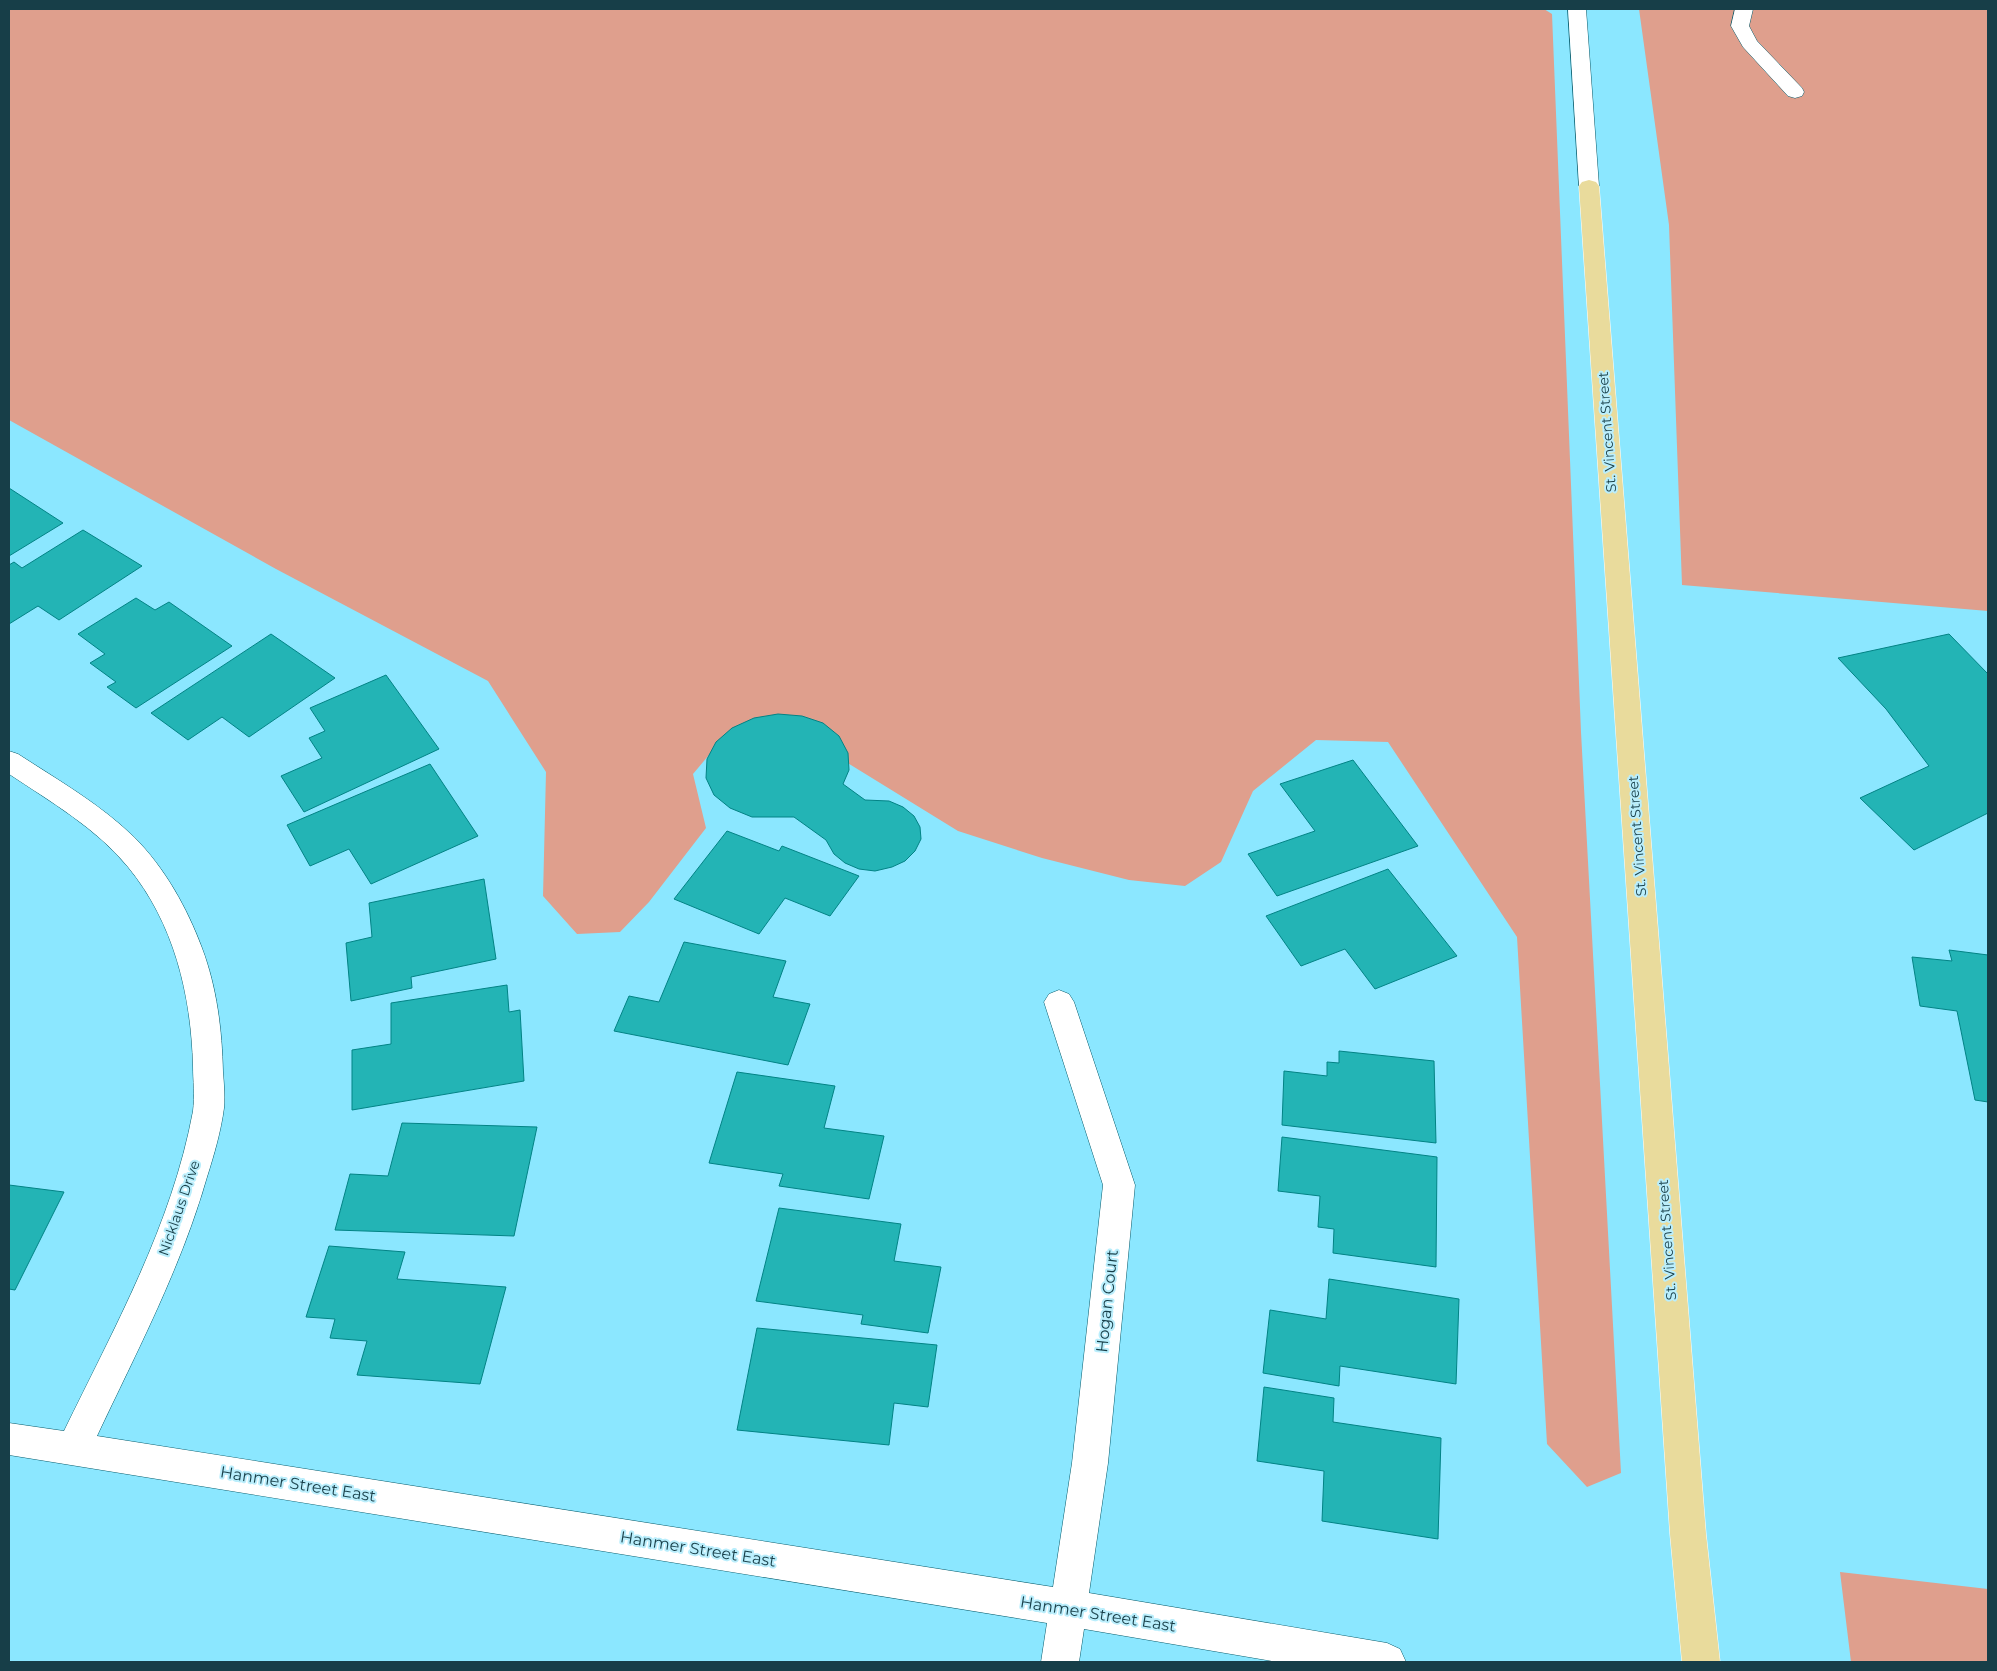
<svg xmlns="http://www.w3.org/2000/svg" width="1997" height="1671" viewBox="0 0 1997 1671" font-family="Montserrat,sans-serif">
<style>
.green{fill:#df9f8d}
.building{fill:#23b4b5;stroke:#028385}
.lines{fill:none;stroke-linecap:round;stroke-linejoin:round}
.minor-casing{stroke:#075b6b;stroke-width:1}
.major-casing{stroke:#fff;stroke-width:1}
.minor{fill:#fff;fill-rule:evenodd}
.major{fill:#e9db9c;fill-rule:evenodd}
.labels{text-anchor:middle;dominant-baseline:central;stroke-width:4;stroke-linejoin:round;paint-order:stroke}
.street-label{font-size:14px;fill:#173e48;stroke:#baeefc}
.near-street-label{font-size:16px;fill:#173e48;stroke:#baeefc}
</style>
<rect width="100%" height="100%" fill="#8be7ff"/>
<path class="green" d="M9 9H1544L1552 14 1581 732 1621 1473 1587 1487 1547 1444 1517 937 1388 742 1316 740 1253 791 1221 862 1185 886 1129 880 1042 858 958 831 846 762 719 743 693 774 706 828 649 902 620 932 577 934 543 896 546 772 488 681 276 569 9 420Z
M1639 9H1988V611L1682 585 1669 225Z
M1840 1572 1988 1589V1662H1851Z"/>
<path class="building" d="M9 488 63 523 9 556Z
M83 530 142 566 59 620 38 606 9 624V565L14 562 22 568Z
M136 598 155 610 169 602 232 646 136 708 107 687 116 682 90 663 105 654 78 634Z
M271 634 335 678 249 737 222 717 188 740 151 713Z
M1949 634 1988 674V813L1914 850 1860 798 1929 766 1886 709 1838 658Z
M386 675 439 749 304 812 281 776 322 758 309 738 325 731 310 708Z
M778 714 802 716 823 723 839 736 848 753 849 770 843 784 865 800 889 801 903 807 914 816 920 827 921 839 915 851 905 861 892 867 875 871 859 869 845 863 834 854 826 840 794 817H752L730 808 714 795 706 778 707 759 716 742 732 728 754 718Z
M1353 760 1418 846 1277 896 1248 854 1315 831 1280 784Z
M430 764 478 836 371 884 349 849 310 866 287 825Z
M727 831 779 851 782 846 859 876 830 916 785 898 759 934 674 899Z
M1388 869 1457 956 1375 989 1345 949 1301 966 1266 916Z
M484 879 496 959 411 977 412 988 351 1001 346 943 372 937 369 903Z
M684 942 786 961 773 997 810 1004 788 1065 614 1031 629 996 659 1002Z
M1949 950 1988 955V1102L1975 1100 1957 1011 1920 1006 1912 957 1952 961Z
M507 985 509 1012 520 1010 524 1081 352 1110V1050L391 1044V1003Z
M1339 1051 1434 1061 1436 1143 1282 1125 1284 1071 1327 1076V1062L1339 1063Z
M737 1072 835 1086 824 1128 884 1136 869 1199 779 1186 783 1174 709 1163Z
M402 1123 537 1127 514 1236 335 1230 350 1174 388 1176Z
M1282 1137 1437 1157 1436 1267 1333 1253 1334 1229 1318 1227 1320 1196 1278 1191Z
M9 1185 64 1192 15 1290 9 1289Z
M779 1208 901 1224 894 1261 941 1267 928 1333 861 1324 863 1315 756 1301Z
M329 1246 405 1252 397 1279 506 1287 480 1384 357 1375 367 1341 330 1338 335 1319 306 1317Z
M1329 1279 1459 1299 1456 1384 1340 1366 1339 1386 1263 1373 1270 1310 1326 1319Z
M757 1328 937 1345 928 1407 894 1403 889 1445 737 1430Z
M1264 1387 1334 1398 1333 1422 1441 1438 1438 1539 1322 1521 1324 1471 1257 1461Z"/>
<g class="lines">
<g class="minor-casing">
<path id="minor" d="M1568 9H1586L1599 186 1596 190 1589 192 1582 190 1579 186Z
M1735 9H1753L1749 26 1757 41 1802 88 1804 92 1802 96 1795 98 1788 96 1743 47 1731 26Z
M9 751 18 754C58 780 100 804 134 837 165 868 187 908 202 948 217 988 222 1030 223 1072 224 1084 225 1096 224 1108 221 1131 214 1155 207 1177 181 1268 137 1351 97 1436L1053 1587 1072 1463 1103 1185 1044 1002 1049 994 1059 990 1069 994 1074 1002 1135 1185 1108 1463 1089 1593 1387 1643 1400 1649 1406 1662H1278L1084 1629 1079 1662H1041L1047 1623 9 1455V1423L64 1431C114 1328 172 1225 193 1111 195 1096 193 1080 193 1066 191 994 174 923 128 867 96 828 51 802 9 774Z"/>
</g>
<g class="major-casing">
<path id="major" d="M1589 180 1596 182 1599 186 1706 1534 1720 1662H1682L1670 1534 1579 186 1582 182Z"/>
</g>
<use href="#minor" class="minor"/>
<use href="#major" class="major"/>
</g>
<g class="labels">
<g class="street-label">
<text transform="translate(1607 432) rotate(-94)">St. Vincent Street</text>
<text transform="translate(1637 836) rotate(-94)">St. Vincent Street</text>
<text transform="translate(179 1208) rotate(-71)">Nicklaus Drive</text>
<text transform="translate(1667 1240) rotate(-94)">St. Vincent Street</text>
</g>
<g class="near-street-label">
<text transform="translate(1107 1301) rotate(-84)">Hogan Court</text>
<text transform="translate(298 1484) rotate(9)">Hanmer Street East</text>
<text transform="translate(698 1549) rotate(9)">Hanmer Street East</text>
<text transform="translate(1098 1614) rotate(9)">Hanmer Street East</text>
</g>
</g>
<rect width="1997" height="1671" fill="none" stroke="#173e48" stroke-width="20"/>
</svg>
